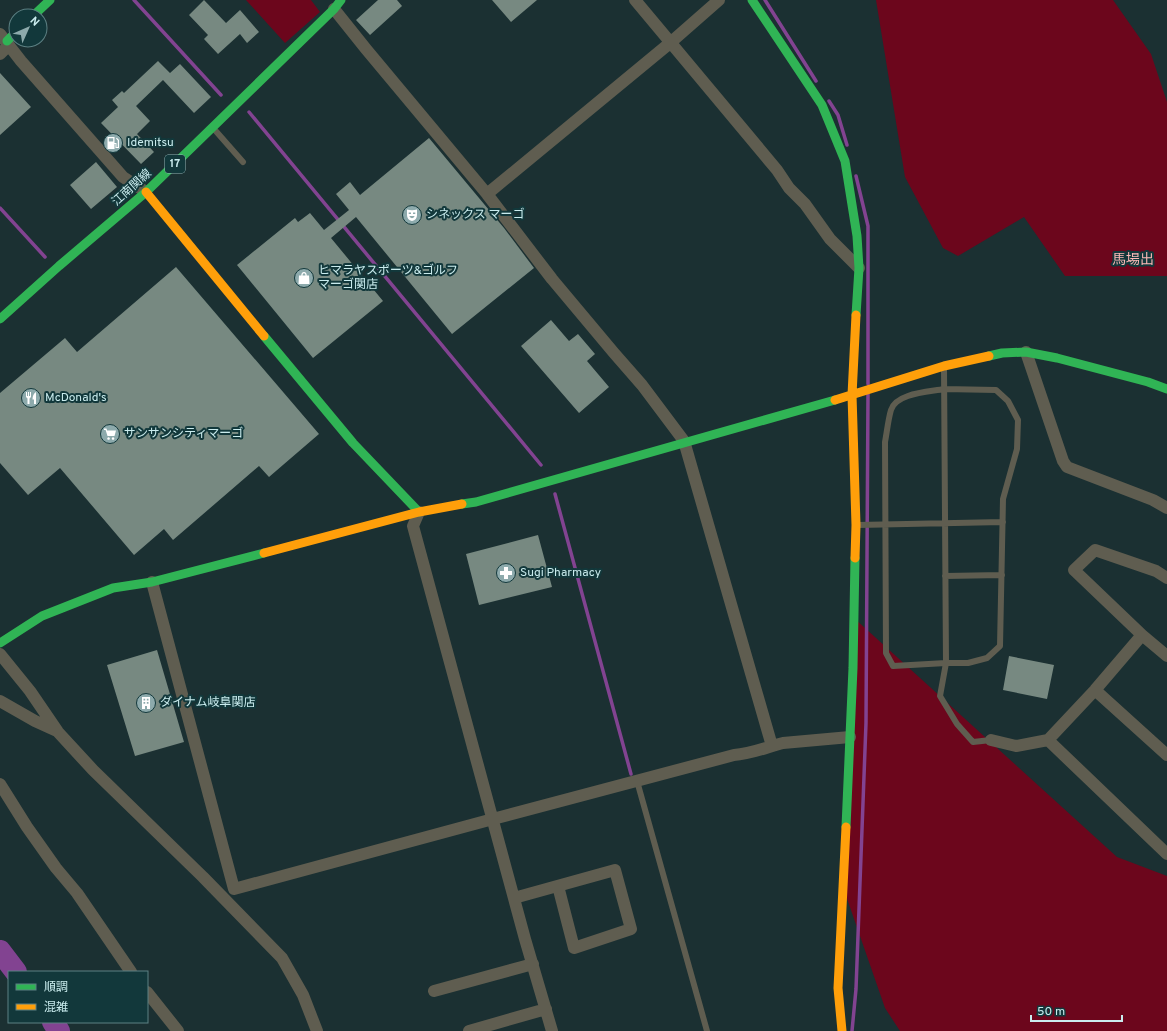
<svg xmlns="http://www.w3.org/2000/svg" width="1167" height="1031" viewBox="0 0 1167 1031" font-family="Overpass,'Noto Sans JP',sans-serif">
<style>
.green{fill:#6c061c}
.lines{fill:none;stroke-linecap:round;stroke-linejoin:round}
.stream{stroke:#824391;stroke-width:3.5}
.river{stroke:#824391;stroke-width:22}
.building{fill:#778981}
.lane{stroke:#5f5d50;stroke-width:6}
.street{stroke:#5f5d50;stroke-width:12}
.fast{stroke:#30b455;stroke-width:9}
.slow{stroke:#ff9f0a;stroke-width:9}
.labels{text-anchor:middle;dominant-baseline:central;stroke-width:4;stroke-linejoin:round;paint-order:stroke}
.shield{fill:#12383b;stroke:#93b6b8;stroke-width:1}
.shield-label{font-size:11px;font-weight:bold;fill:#caecee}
.poi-label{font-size:12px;fill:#caecee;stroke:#12383b;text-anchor:start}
.street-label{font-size:12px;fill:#caecee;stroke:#12383b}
.quarter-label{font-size:14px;fill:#fcb8b5;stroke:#12383b}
</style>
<rect width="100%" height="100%" fill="#1b3032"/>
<path class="green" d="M246 0H311L320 12 285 43Z
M876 0H1113L1151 54 1167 102V276H1065L1024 217 958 256 943 248 905 177Z
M854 618 1117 857 1167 876V1031H900L885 1008 844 890Z"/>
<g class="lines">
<path class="stream" d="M134 0 221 95
M765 0 816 81
M829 101 838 115 847 145
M249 112 541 465
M856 176 868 226V384
M0 208 45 257
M555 494 631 774
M852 1031 856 989 866 723 868 394"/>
<path class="river" d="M0 951 16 972
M53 1022 59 1031"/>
</g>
<path class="building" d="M204 0 226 23 240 10 259 32 247 43 240 34 218 54 204 39 208 35 189 15Z
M378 0H397L402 6 370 35 356 20Z
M492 0H537L511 22Z
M158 61 170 73 180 64 211 97 194 113 163 80 136 106 150 121 137 134 154 152 141 164 101 123 118 107 112 100 122 91 124 93Z
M0 73 31 107 0 135Z
M429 138 504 228 534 268 452 334 356 217 331 238 383 301 313 358 237 265 295 218 298 222 310 213 324 230 349 210 336 194 350 182 360 195Z
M96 162 117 187 91 209 70 185Z
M176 267 319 434 269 477 259 466 173 540 164 529 134 555 60 468 28 495 0 463V393L65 338 77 352Z
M551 320 569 341 578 334 595 354 587 361 609 387 579 413 521 346Z
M538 535 552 587 479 605 466 554Z
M157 650 184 742 135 756 107 665Z
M1009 656 1054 665 1047 699 1003 690Z"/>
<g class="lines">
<path class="lane" d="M214 129 243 162
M944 367 946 663 940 696 957 724 973 742 991 740
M944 389 996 390 1008 401 1018 420 1017 449 1003 499 1000 646 987 658 968 663H946L893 666 886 653 885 442C887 432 888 420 891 410 896 393 929 392 944 389Z
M858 525 1003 522
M945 576 1002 575
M637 781 707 1031"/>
<path class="street" d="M635 0 777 170 789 188 805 204 830 239 859 268
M334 9 366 49 487 194 552 279 614 353 642 385 684 441 772 746
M0 34 21 61 123 177 146 192
M0 54 9 45
M487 194 670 43 719 0
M1026 352 1063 461 1067 467 1153 500 1167 508
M419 512 413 526 525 939 552 1031
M1167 578 1156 571 1095 550 1074 570 1142 635 1167 656
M152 582 234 889 493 819 734 755C751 754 767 747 783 743L850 737
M0 654 30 691 58 732 93 770 203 877 282 958 303 995 317 1031
M1095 690 1167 755
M0 701 35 721 57 731
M991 740 1016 746 1048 740 1095 690 1142 635
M1048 740 1167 854
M0 784 27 827 56 868 77 893 131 972
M514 898 615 870 631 929 574 948 558 886
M434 991 533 964
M147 992 178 1031
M469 1031 546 1009"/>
<path class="fast" d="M752 0 822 105 845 161 857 236 859 268 856 315
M33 16 50 0
M7 41 16 32
M0 319 59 266 146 192 334 9 341 0
M264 336 353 443 419 512
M989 356 1002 353 1026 352 1057 358 1148 382 1167 389
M462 504 476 502 835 400
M0 643 42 616 113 588 152 582 264 553
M846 827 853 668 855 558"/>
<path class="slow" d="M146 192 264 336
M835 400 944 366 989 356
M264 553 419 512 462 504
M855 558 856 525 852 395 856 315
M842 1031 838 988 846 827"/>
</g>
<defs>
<g id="fuel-disc" transform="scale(1)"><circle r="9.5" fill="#8daaac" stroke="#12383b"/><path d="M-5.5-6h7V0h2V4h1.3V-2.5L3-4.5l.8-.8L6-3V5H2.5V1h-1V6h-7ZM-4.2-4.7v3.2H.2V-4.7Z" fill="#fff"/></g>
<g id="theatre-disc" transform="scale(1)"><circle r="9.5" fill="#8daaac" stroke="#12383b"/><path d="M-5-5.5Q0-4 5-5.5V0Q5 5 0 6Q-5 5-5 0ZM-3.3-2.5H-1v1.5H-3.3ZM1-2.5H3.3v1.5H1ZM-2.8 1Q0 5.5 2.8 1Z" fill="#fff"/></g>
<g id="shop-disc" transform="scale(1)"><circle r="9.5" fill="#8daaac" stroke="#12383b"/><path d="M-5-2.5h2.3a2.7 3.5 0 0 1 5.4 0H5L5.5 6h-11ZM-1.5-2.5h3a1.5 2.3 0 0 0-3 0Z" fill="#fff"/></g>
<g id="restaurant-disc" transform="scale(1)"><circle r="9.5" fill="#8daaac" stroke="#12383b"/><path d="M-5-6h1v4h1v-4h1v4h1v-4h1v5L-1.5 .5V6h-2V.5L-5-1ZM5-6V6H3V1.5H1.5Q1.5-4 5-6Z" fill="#fff"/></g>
<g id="supermarket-disc" transform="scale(1)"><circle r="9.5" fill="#8daaac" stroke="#12383b"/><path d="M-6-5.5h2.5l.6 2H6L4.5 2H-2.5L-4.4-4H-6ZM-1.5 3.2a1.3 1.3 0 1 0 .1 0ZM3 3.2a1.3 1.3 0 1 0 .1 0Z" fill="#fff"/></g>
<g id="pharmacy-disc" transform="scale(1)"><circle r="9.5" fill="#8daaac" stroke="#12383b"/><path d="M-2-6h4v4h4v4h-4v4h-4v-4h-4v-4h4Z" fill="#fff"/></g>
<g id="building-disc" transform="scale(1)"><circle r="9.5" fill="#8daaac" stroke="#12383b"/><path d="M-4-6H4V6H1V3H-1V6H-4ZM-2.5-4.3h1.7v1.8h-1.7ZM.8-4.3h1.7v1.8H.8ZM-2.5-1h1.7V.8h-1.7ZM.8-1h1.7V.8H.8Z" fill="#fff"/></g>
</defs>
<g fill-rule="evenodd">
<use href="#fuel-disc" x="113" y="143"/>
<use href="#theatre-disc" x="412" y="215"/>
<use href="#shop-disc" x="304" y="278"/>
<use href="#restaurant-disc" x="31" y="398"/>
<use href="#supermarket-disc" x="110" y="434"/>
<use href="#pharmacy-disc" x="506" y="573"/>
<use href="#building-disc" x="146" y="703"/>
</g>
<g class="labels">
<rect class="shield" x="165" y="155" width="20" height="18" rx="3"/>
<g class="shield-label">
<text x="175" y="164">17</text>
</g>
<g class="poi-label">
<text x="127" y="143">Idemitsu</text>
<text x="426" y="215">シネックス マーゴ</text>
<text x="318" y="271">ヒマラヤスポーツ&amp;ゴルフ<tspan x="318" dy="14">マーゴ関店</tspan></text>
<text x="45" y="398">McDonald's</text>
<text x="124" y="434">サンサンシティマーゴ</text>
<text x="520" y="573">Sugi Pharmacy</text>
<text x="160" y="703">ダイナム岐阜関店</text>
</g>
<g class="street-label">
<text transform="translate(132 188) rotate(-42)">江南関線</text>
</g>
<g class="quarter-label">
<text x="1133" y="260">馬場出</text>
</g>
</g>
<rect x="8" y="971" width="140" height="52" fill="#12383b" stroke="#5c8083"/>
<rect x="16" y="984" width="20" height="6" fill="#30b455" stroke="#5c8083"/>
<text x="44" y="991" font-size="12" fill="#caecee">順調</text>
<rect x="16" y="1004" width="20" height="6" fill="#ff9f0a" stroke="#5c8083"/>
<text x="44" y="1011" font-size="12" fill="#caecee">混雑</text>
<g transform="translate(28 28) rotate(45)"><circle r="19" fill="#12383b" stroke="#5c8083"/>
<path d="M0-3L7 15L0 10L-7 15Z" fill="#8daaac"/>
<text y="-6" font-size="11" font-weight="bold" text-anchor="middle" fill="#caecee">N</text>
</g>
<path d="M1031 1015v6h91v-6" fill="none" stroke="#caecee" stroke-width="2"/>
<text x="1037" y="1015" font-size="12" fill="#caecee" stroke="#12383b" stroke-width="3" paint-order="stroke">50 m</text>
</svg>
